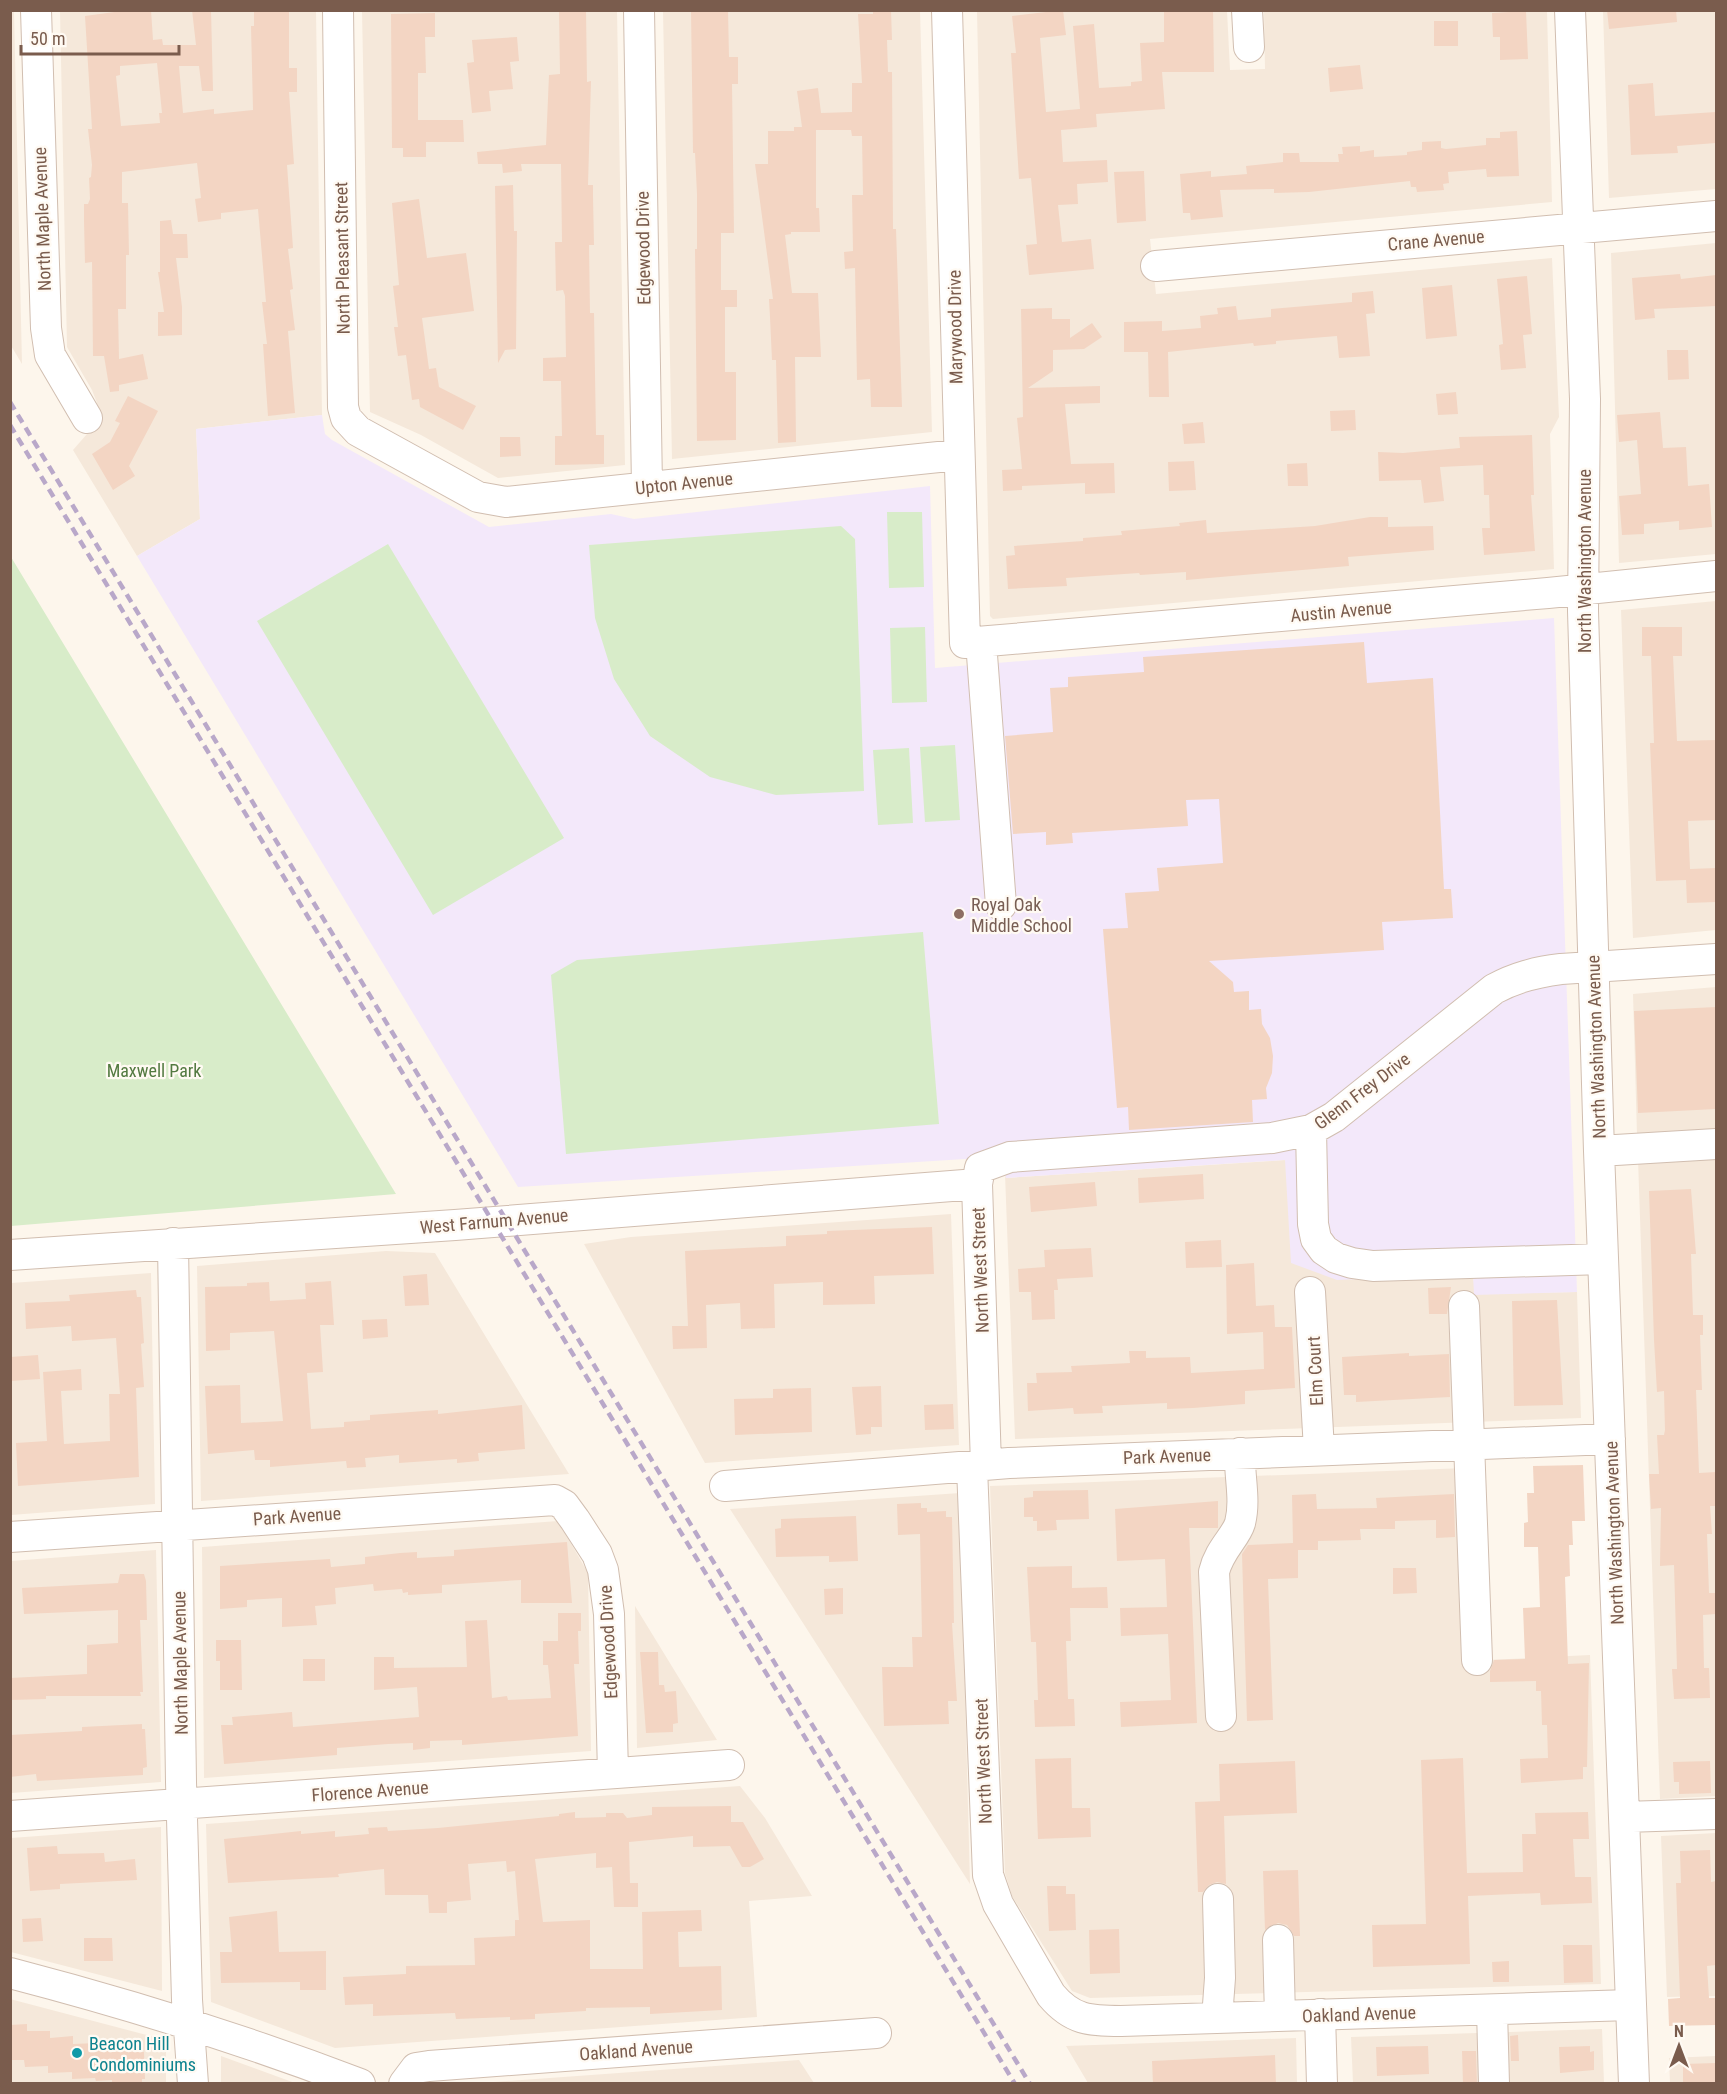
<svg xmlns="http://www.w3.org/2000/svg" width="1727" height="2094" viewBox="0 0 1727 2094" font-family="'Roboto Condensed',sans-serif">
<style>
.residential{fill:#f5e8da}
.education{fill:#f3e8fa}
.green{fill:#d8ecc9}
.building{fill:#f3d5c3;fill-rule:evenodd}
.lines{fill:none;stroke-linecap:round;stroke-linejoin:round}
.minor-casing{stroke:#d1beb0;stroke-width:32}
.minor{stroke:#fff;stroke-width:30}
.rail{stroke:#b9a8c9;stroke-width:4.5;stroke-dasharray:9 6;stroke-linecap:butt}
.education-dot{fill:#8d6e63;stroke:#fffaf3;stroke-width:2}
.culture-dot{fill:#0f9aa8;stroke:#fffaf3;stroke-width:2}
.labels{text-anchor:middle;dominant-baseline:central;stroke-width:4.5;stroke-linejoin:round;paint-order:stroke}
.street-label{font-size:18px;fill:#7a5c4d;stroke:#fffaf3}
.education-label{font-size:18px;fill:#785e54;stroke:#fffaf3;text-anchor:start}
.park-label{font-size:18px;fill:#537a41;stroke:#fffaf3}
.culture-label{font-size:18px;fill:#0d838f;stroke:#fffaf3;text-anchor:start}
</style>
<rect width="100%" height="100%" fill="#fdf6ec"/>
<path class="residential" d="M10 11H14L22 364 10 344Z
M60 11H316L322 415 196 429 200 519 137 556 73 450 94 426 97 403 92 390 67 347Z
M362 11H617L625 465 498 478 421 435 370 412Z
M663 11H920L932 432 672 459Z
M977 11H1227L1230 70 1265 69 1264 11H1547L1552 202 1150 239 1156 294 1552 258 1559 417 1550 434 1554 569 993 619 990 616Z
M1603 11H1716V189L1609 198Z
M1716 243V554L1619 563 1611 253Z
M1716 601V930L1633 938 1621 610Z
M1716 987V1129L1637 1135 1633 994Z
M1716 1152V1796L1660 1799 1638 1159Z
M1286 1160 1473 1274 1475 1294 1577 1292 1581 1418 1015 1439 1005 1174 1006 1178Z
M951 1214 959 1445 705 1463 584 1244 631 1237Z
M386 1251 435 1253 569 1474 201 1501 197 1266Z
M151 1273 155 1504 11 1515V1283Z
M1465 1468 1488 1660 1590 1655 1601 1984 1090 1998 1072 1991 1012 1896 1005 1873 990 1486Z
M960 1493V1497L970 1884 730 1509Z
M558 1521 588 1573 591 1751 204 1778 202 1547Z
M156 1550 161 1782 11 1793V1561Z
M635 1606 717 1740 637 1748Z
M740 1786 765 1818 812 1896 749 1901 757 2017 335 2048 211 2002 206 1824Z
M161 1827 162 1991 11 1952V1838Z
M1716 1833V1996L1667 1997 1661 1836Z
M10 1999 158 2038 166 2047V2083H11Z
M1602 2029 1604 2083H1353L1351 2037Z
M1296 2038 1297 2083H1088L1066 2046Z
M221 2056 284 2079 295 2083H221Z
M1716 2056V2083H1670L1669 2058Z
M799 2060 814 2083H480Z"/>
<path class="education" d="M322 415 325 434 332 440 489 527 611 514 634 519 930 486 935 668 1554 618 1577 1292 1474 1295 1473 1274 1337 1280 1291 1263 1285 1160 1006 1178 1005 1174 965 1159 518 1187 137 556 200 519 196 429Z"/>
<path class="green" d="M887 512H922L924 587 889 588Z
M841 526 855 539 864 791 776 795 710 777 650 736 614 679 595 618 589 545Z
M388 544 564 838 433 915 257 621Z
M10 557H11L396 1194 11 1226Z
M925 627 927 702 892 703 890 628Z
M955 745 960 820 925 822 920 747Z
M909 748 913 823 878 825 873 750Z
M923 932 939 1124 566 1154 551 975 577 960Z"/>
<path class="building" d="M129 10H151L153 40 162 39 163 45H196L192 10H211L213 91H202L199 66H179L183 113 214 109V114L253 110 251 26H254V10H289V68H297V92H289L294 164 287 165 293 248 288 249 293 289 290 290 295 330 288 331 295 413 268 416 263 344H267L262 302H266L258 209 221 213V219L198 222 195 199 201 198 197 163 122 172V203H128L129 255H126V309H118L119 359 143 354 148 379 119 385V391L110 392 104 356H93L92 262 85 263 84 221V204H88L90 199 89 178 91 177 92 165 88 129H92L85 16ZM157 63 162 113H159L160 123 121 126 116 76 120 75V66Z
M559 10H586L587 82 591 81 588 185H593V196L594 245H589L590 313H594L596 435H604V464L555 465V436H562L561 381H543V358L566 357 565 296 563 290 556 291 555 242H562L561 164H521L522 171 503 173 502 164H478L477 152 546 145 549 75 560 74Z
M691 10H728L729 57H738V84H732L734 233H721V290H737V307H725V372H736V440L697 441 695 249H697V194L695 153H693Z
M873 10H891L892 40H887L888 72H892L893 229H896L902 407H871L870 379 857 380 855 268 845 269 844 252 853 251 852 195H863L862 136H852L851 130H816V208H819L820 232H791V234L785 235 792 293H818L821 357H795L796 442 778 443 776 360H772L770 317 769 299H773L755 164H768V131H794V127H802L797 91 818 88 821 113 852 112V83H862L858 14H873Z
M1063 10 1066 35 1040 38 1046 112 1080 109 1073 26 1094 24 1099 88 1131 86V82L1142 81 1140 43 1164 42V10H1213L1214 72H1162L1165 109 1096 114 1097 127 1061 130 1063 162 1107 160 1108 182 1077 184 1078 204 1058 205 1062 242 1091 239 1094 269 1029 275 1026 245 1037 244 1031 178 1019 179 1011 53H1016L1012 16Z
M1607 10H1676L1677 22 1609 29Z
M1526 11 1528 59 1500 60V37H1493L1492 13Z
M435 13V37H425L426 73H418V120H463L464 142H426V157H403V148H392L391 14Z
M1434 21H1458V46H1434Z
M517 37 519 61 510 62 513 89 489 91 491 111 472 113 467 63 474 62 472 40Z
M1360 65 1363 89 1330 92 1328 68Z
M1653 83 1655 116 1716 112V143L1677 146 1678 153 1631 155 1628 85Z
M1517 131 1519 176 1487 177 1486 169 1448 172 1449 183 1443 184 1444 190 1417 192 1416 187H1411L1410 181 1309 192 1274 193V189L1220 190 1223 217 1191 220 1190 213H1183L1180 174 1211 171V177L1247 174 1246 166 1283 162V153H1299L1300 162H1339L1338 154H1343L1342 147 1360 146V152L1374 150V157L1407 155V152L1422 150V142L1441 141V148L1446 149 1486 145V138H1500V132Z
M1144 171 1146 221 1117 223 1114 172Z
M513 185 514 231H517L516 349 505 350 498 363 495 186Z
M419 199 427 258 466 253 474 311 422 318 429 369 436 368 439 387 476 406 463 430 420 407 419 399 412 400 406 355 398 356 394 327H398L393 286 399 285 392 203Z
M171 220 173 234H187L188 258H176L182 307V335L158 336V312H164L158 272H160V221Z
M1680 274 1681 279 1716 275V306L1654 309 1655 318 1635 320 1632 278Z
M1527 276 1532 334 1523 335 1526 368 1501 370 1499 345 1503 344 1497 279Z
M1452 285 1457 336 1426 339 1422 288Z
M1373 291 1375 313 1366 314 1370 356 1339 358 1337 336 1276 341V344L1254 346 1253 343 1168 352 1169 397H1149L1148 352H1124V322L1162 321V331L1201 328 1200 316 1218 314 1217 308 1236 306 1238 320 1271 317V309L1352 302V293Z
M1052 308V319H1070V338L1092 323 1102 337 1084 349 1053 350V371L1028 388 1100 386V403L1065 404 1071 464 1114 463 1115 493 1085 494V483L1022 486V490L1003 491 1002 470 1022 469 1017 418 1023 417 1021 309Z
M1667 350H1688L1689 379 1668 380Z
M1456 392 1458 414 1438 415 1436 394Z
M128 396 158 411 129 466 135 476 113 490 92 454 110 442 120 423 115 421Z
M1355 410 1356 430 1331 431 1330 411Z
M1660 412 1663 448 1686 447 1688 486 1709 484 1712 527 1679 530V521L1644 524V534L1622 535 1619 496 1641 494 1637 440 1619 442 1617 415Z
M1203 422 1205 443 1184 444 1182 424Z
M1532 435 1534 495H1531L1535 551 1484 555 1482 528H1490L1489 495H1484L1483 465 1440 467 1444 501 1424 503 1421 480 1379 481 1378 452 1403 453 1460 448 1459 437Z
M500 437H520L521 456 500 457Z
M1194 461 1196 490 1169 491 1168 462Z
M1307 463 1308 486H1288L1287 464Z
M1370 517H1388V527L1433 526 1434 550 1348 557 1349 566 1186 580V572L1140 575 1139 573 1066 578 1067 586 1008 589 1006 556 1015 555 1014 546 1083 541V538L1122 535 1121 531 1180 526 1179 523 1206 520 1207 533 1315 526Z
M1642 627H1682V656H1673L1677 741 1716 740V820L1688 821 1690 869 1716 868V902L1687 903 1686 880 1656 881 1650 743H1654L1651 656H1642Z
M1364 642 1367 683 1433 678 1444 889H1451L1453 918 1382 922 1384 950 1209 961 1233 982 1234 992 1249 991V1010L1261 1009 1262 1024 1270 1038 1273 1056 1272 1073 1266 1088 1267 1099 1252 1100 1253 1122 1129 1130 1128 1107 1117 1108 1103 929 1128 928 1125 893 1159 891 1157 868 1223 863 1219 799 1186 800 1188 826 1072 833 1073 843 1046 845V832L1013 834 1005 736 1053 732 1050 688 1068 687V677L1144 672 1143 657Z
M1716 1007V1109L1638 1113 1634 1011Z
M1203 1174 1204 1199 1139 1203 1138 1178Z
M1095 1182 1097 1206 1031 1212 1029 1187Z
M1691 1189 1696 1254H1691L1693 1315H1703V1335H1700L1702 1390H1696L1699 1473 1716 1472V1506H1710L1712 1534H1707L1709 1593H1716V1614L1703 1615 1704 1668H1709L1710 1698 1674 1699 1672 1669H1677L1674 1565 1660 1566 1661 1508 1651 1509 1649 1474H1659L1657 1435H1664L1665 1430 1664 1391 1657 1392 1654 1340 1649 1191Z
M932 1227 934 1274 874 1276 875 1304 823 1305V1282L774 1284 775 1328 741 1329 740 1303 706 1305 707 1348 673 1349 672 1326H688L685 1251 786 1246V1236L827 1234V1231Z
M1221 1240 1222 1267 1186 1268 1185 1242Z
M1091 1248 1093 1277 1057 1279 1058 1290H1054L1055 1319 1032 1320 1031 1292H1019L1018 1269 1045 1267 1044 1250Z
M1254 1263 1256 1306 1274 1305 1275 1327H1292L1295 1388 1245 1391V1404L1193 1408 1167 1409V1403L1102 1406 1103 1413 1074 1414 1073 1408 1028 1411 1027 1383H1037L1036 1373 1072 1372 1071 1366 1130 1363 1129 1351H1146V1358L1190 1357 1191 1373 1264 1369 1263 1332 1227 1334 1226 1265Z
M427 1274 429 1305 405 1306 403 1276Z
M331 1281 334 1325H320L323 1372 307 1373 311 1429 344 1427V1422L370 1420V1415L438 1410V1414L522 1405 525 1449 478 1453 479 1461 457 1463V1459L399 1463V1455L365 1458 366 1467 347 1468 346 1461 270 1467V1460H255L254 1450 208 1454 205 1386 240 1385 241 1423 283 1421 274 1331 230 1333V1350L206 1351 205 1287 247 1286V1283L269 1282 270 1301 306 1299 305 1283Z
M1451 1287 1447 1314H1429L1428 1288Z
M136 1290 137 1297H141L144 1343 141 1344 144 1387 136 1388 139 1477 18 1486 16 1443 47 1441 43 1372 81 1369 82 1390 61 1391 64 1444 110 1441 109 1394H120L116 1338 72 1341 71 1326 26 1329 25 1303 70 1301 69 1295Z
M1557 1300 1563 1405 1514 1406 1512 1301Z
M387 1319 388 1337 363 1339 362 1320Z
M1409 1353V1356L1449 1354 1450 1397 1356 1402V1395H1344L1342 1357Z
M38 1355 40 1379 10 1381V1357Z
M881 1386 882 1427H871V1434L856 1435 852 1387Z
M811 1388 812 1432 735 1435 734 1399 773 1398V1389Z
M953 1404 954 1429 925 1430 924 1405Z
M1583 1465 1585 1521H1572L1573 1545H1569L1570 1576 1565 1577 1568 1664 1589 1663 1587 1767H1583V1779L1521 1783 1520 1759 1548 1758 1547 1725H1542L1541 1691H1536V1681L1490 1682V1671L1494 1660 1525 1659 1523 1608 1540 1607 1538 1547H1524V1523L1528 1522 1527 1493H1534L1533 1466Z
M1088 1490 1089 1519 1056 1520 1057 1530 1037 1531V1521H1033V1517H1024V1498L1033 1497V1491Z
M1316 1494 1317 1509 1377 1508 1376 1498 1454 1494 1455 1537 1436 1538V1520L1395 1521V1529H1360L1361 1540 1318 1541V1550H1298V1578L1268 1579 1273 1720 1247 1721 1242 1554 1248 1545 1293 1543 1292 1495Z
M1218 1501V1528H1189L1197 1723 1121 1727 1120 1702 1171 1700 1168 1634 1121 1636 1120 1608 1167 1607 1165 1559 1117 1561 1115 1509Z
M921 1503V1508H927V1512L946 1511V1517H952L954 1623H952L957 1701H948L949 1724 884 1726 882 1667H913L912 1637H922L920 1534 898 1535 897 1504Z
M856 1516 858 1561 829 1562V1556L776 1557 775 1529 781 1528V1519Z
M567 1542 572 1603H521V1580L442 1585V1593L408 1595V1592L403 1593 402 1589 374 1591 373 1584 335 1588 336 1604 315 1606 317 1625 282 1627V1598L247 1600V1607L220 1609V1566L330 1559 331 1567 365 1564V1557L400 1553 417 1552V1558L454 1556V1550Z
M1072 1566V1588L1107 1587 1108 1608H1070L1071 1641H1066L1068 1699H1074L1075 1726 1035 1727 1034 1700H1038L1036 1642H1031L1027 1567Z
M1393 1568H1416L1417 1593 1393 1594Z
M120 1574H144L146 1581 147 1620H140L143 1692H140L141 1696H46V1699L10 1700V1678L87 1674V1645L118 1643V1610L24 1614 22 1588 118 1583Z
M843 1588V1614L825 1615 824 1589Z
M558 1613H581V1631H578L579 1664H574L578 1736 462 1745V1740L430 1741V1748L413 1750V1743L388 1744 337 1748V1755L224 1764 221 1725H233L232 1717 292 1712 293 1727 419 1717 417 1687 374 1690V1657H394V1668L467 1667 465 1621 487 1620 492 1698 507 1696 508 1700 551 1698 548 1665H543V1641H558Z
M216 1640H241L242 1690H220V1661H216Z
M640 1652H658L659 1685H664L665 1692 676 1691 678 1723 673 1724V1732L646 1733Z
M303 1659H325V1681H303Z
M142 1724V1729H145L147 1767 143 1768V1775L37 1781 36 1774 10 1777V1735L82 1731V1727Z
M1071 1758 1072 1808H1090L1091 1837 1038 1839 1035 1759Z
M1463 1758 1467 1873 1523 1872 1522 1834H1536L1535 1813 1588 1812 1589 1839H1573L1575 1877H1591L1592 1903 1541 1905 1540 1893 1468 1896 1470 1964 1373 1967 1372 1925 1426 1924 1421 1760Z
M1295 1761 1297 1813 1224 1816 1226 1884 1217 1882 1209 1885 1203 1892H1198L1195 1802 1220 1801 1219 1764Z
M1710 1761 1711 1793 1679 1794V1782H1674L1673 1762Z
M731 1806V1822H743L764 1859 750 1867H742L730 1846 693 1847V1836L629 1842 630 1883H638V1907H614L612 1867 596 1868V1853L535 1859 543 1922 590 1920V1969H643L642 1912 701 1910 702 1931 678 1932 679 1967 721 1966 722 2010 650 2014V2007L586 2008V2011L535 2014V2019L510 2020V2017L456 2019 455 2013 373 2016V2004L345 2005 343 1977 406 1974V1966L475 1965 474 1938 515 1936V1920H519L515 1871 507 1872 506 1861 468 1864 471 1900 447 1902V1913H429L428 1895H385L384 1869 338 1874 339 1877 228 1883 224 1839 301 1831V1834L335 1831V1837L369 1834 368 1828 387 1827 388 1831 438 1828 559 1816V1814L575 1812V1818L606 1817V1813H623L627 1818 652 1815V1807Z
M57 1846 58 1854 104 1853 105 1862 135 1859 137 1880 60 1884V1889L30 1891 27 1848Z
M1710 1850 1711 1882 1716 1881V1965L1707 1966 1709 1998H1716V2025L1669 2026 1668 1999 1680 1998 1676 1883H1681L1680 1851Z
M1298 1870 1300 1936H1294L1287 1925 1278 1923 1265 1930 1263 1871Z
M1047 1886H1066V1894H1075L1076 1930 1049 1931Z
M277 1911 279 1952 326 1951V1990H300V1982L221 1983 220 1952H232L229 1917Z
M41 1918 43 1941 23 1942 22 1919Z
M1119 1929 1120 1973 1090 1974 1089 1930Z
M84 1938H112L113 1961H84Z
M1563 1945H1592L1593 1982 1564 1983Z
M1509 1961V1982H1493L1492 1962Z
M27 2024V2031H50V2038L73 2036V2044L97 2043V2050L144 2052 145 2079H142V2084H112V2080L96 2081 95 2078 72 2079V2072L48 2073V2066L25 2067 24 2060H10V2025Z
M1518 2035 1519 2061H1511L1510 2036Z
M1428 2046 1429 2074 1377 2076 1376 2047Z
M1590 2046V2052L1594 2051V2070L1560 2073 1559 2047Z
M1462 2051H1476L1477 2084H1463Z
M1275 2055 1276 2084H1153L1152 2061Z
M1716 2063V2084H1683V2064Z"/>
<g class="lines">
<g class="minor-casing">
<path id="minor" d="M36 10 46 328 50 355 87 418
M338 10 343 407 346 418 358 431 478 497 506 502 958 455
M639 10 647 486
M947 10 965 643 1548 593 1716 576
M1247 10 1249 47
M1570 10 1585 399 1583 611 1599 1151 1634 2084
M1156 266 1716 216
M981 642 1001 905
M1311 1130 1313 1224 1316 1239 1324 1250 1336 1258 1352 1263 1373 1266 1603 1259
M1599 1151 1716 1144
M173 1243 181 1782 187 2000 193 2084
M10 1255 455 1225 977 1184
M1310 1292 1319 1450
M1464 1306 1477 1660
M986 1465 977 1184 980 1168 1010 1157 1272 1138 1311 1130 1334 1117 1494 989C1516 977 1536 972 1561 969L1716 959
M972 1467 988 1875 998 1904 1051 1995C1072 2020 1089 2021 1121 2021L1631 2005
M725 1486 1009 1463 1610 1439
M10 1537 555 1500 564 1505 575 1520 597 1554 603 1570 609 1614 613 1773
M1221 1716 1214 1572C1219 1550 1236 1537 1240 1523 1246 1500 1239 1476 1240 1453
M10 1816 729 1765
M1625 1817 1716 1814
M1278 1940 1280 2016
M10 1973C129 2004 245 2040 360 2084
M1492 2010 1494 2084
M1320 2014 1322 2084
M1217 2018 1220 1978 1218 1899
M404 2084 416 2068 429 2066 876 2033"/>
</g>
<use href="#minor" class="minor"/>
<path class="rail" d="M10 402 1030 2084
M10 425 1015 2084"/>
</g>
<circle class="education-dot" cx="959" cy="914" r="6"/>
<circle class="culture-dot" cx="77" cy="2053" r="6"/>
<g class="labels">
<g class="street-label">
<text transform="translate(42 219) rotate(-92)">North Maple Avenue</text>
<text transform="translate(1436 240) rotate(-5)">Crane Avenue</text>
<text transform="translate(643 248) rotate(-91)">Edgewood Drive</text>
<text transform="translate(342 258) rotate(-91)">North Pleasant Street</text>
<text transform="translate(955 327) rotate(-91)">Marywood Drive</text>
<text transform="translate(684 483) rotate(-6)">Upton Avenue</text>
<text transform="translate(1584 561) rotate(-90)">North Washington Avenue</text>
<text transform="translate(1341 611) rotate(-5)">Austin Avenue</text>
<text transform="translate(1596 1047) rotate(-92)">North Washington Avenue</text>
<text transform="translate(1362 1091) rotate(-37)">Glenn Frey Drive</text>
<text transform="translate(494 1221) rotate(-5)">West Farnum Avenue</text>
<text transform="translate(980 1270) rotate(-92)">North West Street</text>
<text transform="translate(1315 1371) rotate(-93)">Elm Court</text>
<text transform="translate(1167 1456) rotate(-2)">Park Avenue</text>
<text transform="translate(297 1516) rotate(-4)">Park Avenue</text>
<text transform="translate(1614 1533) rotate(-92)">North Washington Avenue</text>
<text transform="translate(608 1642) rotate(-93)">Edgewood Drive</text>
<text transform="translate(180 1663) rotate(-91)">North Maple Avenue</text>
<text transform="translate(983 1761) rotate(-92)">North West Street</text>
<text transform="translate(370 1791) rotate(-4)">Florence Avenue</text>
<text transform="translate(1359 2014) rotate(-2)">Oakland Avenue</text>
<text transform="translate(636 2050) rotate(-4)">Oakland Avenue</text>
</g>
<g class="education-label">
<text x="971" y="904">Royal Oak<tspan x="971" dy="21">Middle School</tspan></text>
</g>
<g class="park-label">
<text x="154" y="1070">Maxwell Park</text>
</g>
<g class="culture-label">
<text x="89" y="2043">Beacon Hill<tspan x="89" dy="21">Condominiums</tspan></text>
</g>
</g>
<rect width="1727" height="2094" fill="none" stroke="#7a5c4d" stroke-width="24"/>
<g transform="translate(1679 2046)" stroke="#fffaf3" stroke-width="4.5" paint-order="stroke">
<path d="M0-4.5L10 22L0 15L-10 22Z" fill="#7a5c4d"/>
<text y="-9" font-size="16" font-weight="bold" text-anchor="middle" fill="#7a5c4d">N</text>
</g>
<path d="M21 45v9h158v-9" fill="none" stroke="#7a5c4d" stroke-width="3"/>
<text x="30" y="45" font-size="18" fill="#7a5c4d" stroke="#fffaf3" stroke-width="4.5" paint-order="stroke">50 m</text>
</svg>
